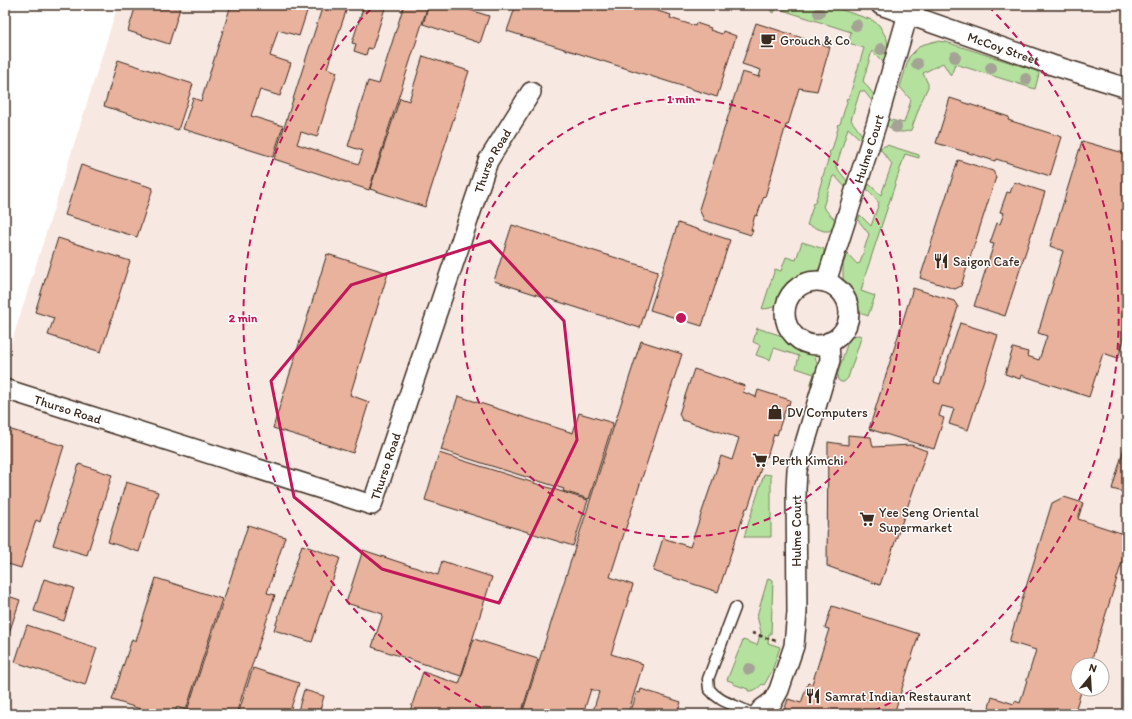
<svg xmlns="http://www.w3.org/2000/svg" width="1132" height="719" viewBox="0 0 1132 719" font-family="Itim,sans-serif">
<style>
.built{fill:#f8e8e2;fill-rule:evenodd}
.green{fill:#b5e19f;stroke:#78865e}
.building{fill:#e8b29d;stroke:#3b2a1e}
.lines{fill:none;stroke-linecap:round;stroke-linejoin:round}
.service-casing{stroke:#3b2a1e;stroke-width:13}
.minor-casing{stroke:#3b2a1e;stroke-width:22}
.path{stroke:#3b2a1e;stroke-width:2.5;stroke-dasharray:4 3;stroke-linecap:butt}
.service{stroke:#fff;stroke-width:10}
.minor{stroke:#fff;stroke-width:19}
.tree{fill:#a4a395}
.marked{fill:none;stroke:#c2185b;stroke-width:3;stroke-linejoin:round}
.ring{fill:none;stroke:#c2185b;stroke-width:2;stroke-dasharray:7 5}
.labels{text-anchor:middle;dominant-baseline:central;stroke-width:3;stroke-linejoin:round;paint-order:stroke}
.poi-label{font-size:13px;fill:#3b2a1e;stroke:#fff;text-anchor:start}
.street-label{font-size:13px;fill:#3b2a1e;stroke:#fff}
.centre{fill:#c2185b;stroke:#fff;stroke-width:2}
.ring-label{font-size:12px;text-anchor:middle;font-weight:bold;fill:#c2185b;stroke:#fff;stroke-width:3;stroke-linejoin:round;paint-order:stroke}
</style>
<rect width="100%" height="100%" fill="#fff"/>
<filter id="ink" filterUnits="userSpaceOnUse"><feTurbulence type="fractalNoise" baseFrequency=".025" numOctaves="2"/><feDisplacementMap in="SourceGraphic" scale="8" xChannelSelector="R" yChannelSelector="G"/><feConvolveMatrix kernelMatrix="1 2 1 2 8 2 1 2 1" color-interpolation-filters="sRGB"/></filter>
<g filter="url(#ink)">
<path class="built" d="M118 5H1127V714H5V363ZM1078 665H1102V689H1078Z"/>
<path class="green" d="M772 5H827L872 20 879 25 887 39 888 48 885 64 872 51 863 81 874 95 872 101 864 91H860L851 120 862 135 860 139 848 128 836 167 847 181 845 187 835 176H833L823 207 835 220 833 228 829 231H824L807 225 813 206 812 204 815 203 822 180 821 178 823 176 830 154 829 152 832 150 838 128 837 125 840 124 847 102 846 99 849 98 864 48 849 43 851 32 776 8 774 13 771 12Z
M936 41 946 42 1037 71 1039 74 1035 89 955 64 951 76 943 63 923 73 928 84V87L922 100 911 130C902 134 892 132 886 124V119L904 123 911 100 900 87 909 57 921 45Z
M887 145 919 155V158L905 154 865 276 861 291 875 296 868 316 863 314 857 308 847 290 843 278V265L847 253 857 264 860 263 869 234 858 220 860 215 871 226 879 203 867 189 869 184 881 195 892 164 881 150 880 148Z
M802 242 824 249C824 256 822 265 818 270 813 276 799 277 791 284 778 297 784 308 762 309L775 269 781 271 786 257 796 260Z
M757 328 786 337 795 345 810 352 815 356 818 368 812 387 810 386 814 374 796 368 799 356 774 348 770 360 756 355 760 345 753 342Z
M859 335 861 336V338L848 378 844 382H841L838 380 837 376 849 338 851 336Z
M764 474 771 475V537H744Z
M768 578 773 580 771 634H769L768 643 780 647 772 671 764 685 762 684C758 689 754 691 748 691V689L733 684V682L727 680 743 640 757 645 761 632 757 616Z"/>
<path class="building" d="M136 5H181L169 44 128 31Z
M231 5H309L299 36 278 30 270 56 291 63 280 96 260 90 251 116 283 126 273 157 183 129 193 98 201 101Z
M323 5H348L327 68 337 72 317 137 301 132 297 144 359 164 363 151 348 146 368 81 379 84 404 5H428L369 190 274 159Z
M364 5H386L372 49 368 48 366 55 354 51 356 44 352 43Z
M429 5H454L489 16 480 43 423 24Z
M516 5H629L644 10V7L671 15 670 18 695 26 696 23 711 28 710 30 722 34 723 31 736 36 717 97 507 31Z
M756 23 830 47 817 91 799 88 788 125H786L765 197 764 196 757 216 755 215 751 230H753L751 235 704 220 699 209 742 72 759 77 761 70 742 64Z
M423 56 469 71 425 207 370 189 400 98 409 101Z
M118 60 193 84 178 130 104 106Z
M950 98 1009 117 1008 120 1062 137 1050 176 996 159 995 161 936 143Z
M1082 141 1127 154V330L1118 358 1103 353 1089 397 1021 375 1020 379 1005 374 1013 348 1028 352 1027 356 1039 360 1047 336 1038 333 1063 251 1050 246Z
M958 160 993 171 996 177 961 286 955 289 920 278Z
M81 165 153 188 137 237 65 215Z
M1014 182 1045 192 1005 316 974 306 994 244 990 243 997 223 1000 224 1004 213 1000 212 1007 192 1010 193Z
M678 223 730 240 702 326 650 310Z
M512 225 658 271 640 328 494 281Z
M58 238 130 261 101 352 48 335 54 318 35 312Z
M327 254 388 273 350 395 369 402 353 453 273 428Z
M913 288 954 301 958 307 934 382 940 384 960 323 998 335 968 430 949 424 954 409 942 406 939 416 944 418 934 449 869 429Z
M641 341 682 354 610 577 633 585 611 654 643 664 628 714H592L599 692 591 689 583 714H522Z
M694 369 745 386 743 392 756 397 758 390 790 400 789 405 787 404 777 435 774 434 767 457 765 456 748 508H746L718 592 653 571 663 538 690 547 721 456 732 460 739 438 682 420 679 414Z
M458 396 573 433 579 413 613 423 589 499 563 491 564 489 441 450Z
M5 428 64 446 40 522 36 520 21 568 5 563Z
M848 435 871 437 873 447 911 445 927 451 880 585 827 566 828 442 848 445Z
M1124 448 1127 449V493L1112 489Z
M439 453 588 500 573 546 425 500Z
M79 464 112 475 87 555 53 545Z
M126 482 158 492 139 552 108 542Z
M1064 497 1083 503 1078 519 1127 535V546L1090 665H1078V689H1082L1074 714H987L992 697 1014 704 1015 701 1020 703 1036 650 1009 642 1052 503Z
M248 525 285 537 267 593 275 595 236 714H186Z
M302 545 340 558 312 642 274 630Z
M363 550 438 575 442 561 492 577 461 676 372 647 383 614 346 603Z
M156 578 222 599 186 710 177 707 174 714H156L112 700 132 639 136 641Z
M44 579 74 588 64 621 34 611Z
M5 595 20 600 7 639 9 640 5 654Z
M832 606 919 634 894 714H783L788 699 801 703 808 683 812 684 829 629 825 628Z
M27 625 97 648 85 685 15 662Z
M474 639 538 659 521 714H419L410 711 423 672 459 684Z
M253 668 299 683 289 714H238Z
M641 689 681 702 677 714H630L637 692 640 693Z
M304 690 324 696 319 714H297Z"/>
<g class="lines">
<g class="service-casing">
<path id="service" d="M735 608 708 679 709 689C721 704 736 704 752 714"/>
</g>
<g class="minor-casing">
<g id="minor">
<path id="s1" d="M881 5 1052 65 1127 88"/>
<circle cx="817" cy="313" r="32"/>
<path id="s2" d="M826 282 876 125 908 14"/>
<path id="s3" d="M5 389 372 505 488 161 531 92"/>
<path d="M758 714 762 709 773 701 779 690 794 646 797 612 796 489 797 470 830 360 829 342"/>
</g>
</g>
<path class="path" d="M752 633 776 641"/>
<use href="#service" class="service"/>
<use href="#minor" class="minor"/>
</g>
<g class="tree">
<circle cx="819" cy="13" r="6"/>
<circle cx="856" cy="25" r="6"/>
<circle cx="881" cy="49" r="6"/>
<circle cx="955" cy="57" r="6"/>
<circle cx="917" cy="64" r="6"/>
<circle cx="991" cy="68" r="6"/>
<circle cx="1026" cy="79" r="6"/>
<circle cx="896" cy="127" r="6"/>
<circle cx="749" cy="669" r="6"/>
</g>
</g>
<path class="marked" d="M490 241 564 321 577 440 499 603 382 569 294 497 271 381 351 285Z"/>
<g class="ring">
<circle cx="681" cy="318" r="219"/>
<path d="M492 713A438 438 0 0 1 374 6M988 6A438 438 0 0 1 870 713"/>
</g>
<defs>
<g id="cafe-bare" transform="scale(1.2)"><path d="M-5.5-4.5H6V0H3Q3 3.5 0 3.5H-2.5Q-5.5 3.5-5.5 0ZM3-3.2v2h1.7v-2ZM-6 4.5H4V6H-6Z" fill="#3b2a1e" stroke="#fff" stroke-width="2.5" paint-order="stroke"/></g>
<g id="restaurant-bare" transform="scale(1.2)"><path d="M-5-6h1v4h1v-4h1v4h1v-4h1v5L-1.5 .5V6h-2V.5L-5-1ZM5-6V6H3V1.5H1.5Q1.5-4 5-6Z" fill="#3b2a1e" stroke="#fff" stroke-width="2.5" paint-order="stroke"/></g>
<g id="shop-bare" transform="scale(1.2)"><path d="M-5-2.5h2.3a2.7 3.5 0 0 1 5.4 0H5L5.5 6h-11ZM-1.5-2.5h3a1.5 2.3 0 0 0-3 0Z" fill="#3b2a1e" stroke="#fff" stroke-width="2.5" paint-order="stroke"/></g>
<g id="supermarket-bare" transform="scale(1.2)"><path d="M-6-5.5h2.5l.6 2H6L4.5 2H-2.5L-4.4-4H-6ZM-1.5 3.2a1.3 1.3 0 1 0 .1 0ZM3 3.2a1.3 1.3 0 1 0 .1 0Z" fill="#3b2a1e" stroke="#fff" stroke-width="2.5" paint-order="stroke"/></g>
</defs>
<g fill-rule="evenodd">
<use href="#cafe-bare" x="768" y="40"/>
<use href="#restaurant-bare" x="941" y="261"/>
<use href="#shop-bare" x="775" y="412"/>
<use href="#supermarket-bare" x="760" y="460"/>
<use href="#supermarket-bare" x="867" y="519"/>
<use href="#restaurant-bare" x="813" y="696"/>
</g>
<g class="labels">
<g class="poi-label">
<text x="780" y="40">Grouch &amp; Co</text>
<text x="953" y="261">Saigon Cafe</text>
<text x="787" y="412">DV Computers</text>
<text x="772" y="460">Perth Kimchi</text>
<text x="879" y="512">Yee Seng Oriental<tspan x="879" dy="15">Supermarket</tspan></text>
<text x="825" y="696">Samrat Indian Restaurant</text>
</g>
<g class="street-label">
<text stroke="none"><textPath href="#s1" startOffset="130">McCoy Street</textPath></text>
<text stroke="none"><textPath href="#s2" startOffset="140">Hulme Court</textPath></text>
<text stroke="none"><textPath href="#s3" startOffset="750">Thurso Road</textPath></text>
<text stroke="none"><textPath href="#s3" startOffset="66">Thurso Road</textPath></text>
<text stroke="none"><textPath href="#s3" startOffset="426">Thurso Road</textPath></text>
<text transform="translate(796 531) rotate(-90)">Hulme Court</text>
</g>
</g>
<circle cx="681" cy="318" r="6" class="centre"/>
<g class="ring-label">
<text x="681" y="103">1 min</text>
<text x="243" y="322">2 min</text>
</g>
<rect width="1132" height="719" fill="none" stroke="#fff" stroke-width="20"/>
<rect x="10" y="10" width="1112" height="699" fill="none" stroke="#3b2a1e" stroke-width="1.5" filter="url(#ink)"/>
<g transform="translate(1090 677) rotate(18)"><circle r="19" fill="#ffffff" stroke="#b1aaa5"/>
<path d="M0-3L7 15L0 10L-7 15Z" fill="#3b2a1e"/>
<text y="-6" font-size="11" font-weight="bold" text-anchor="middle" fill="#3b2a1e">N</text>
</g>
</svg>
